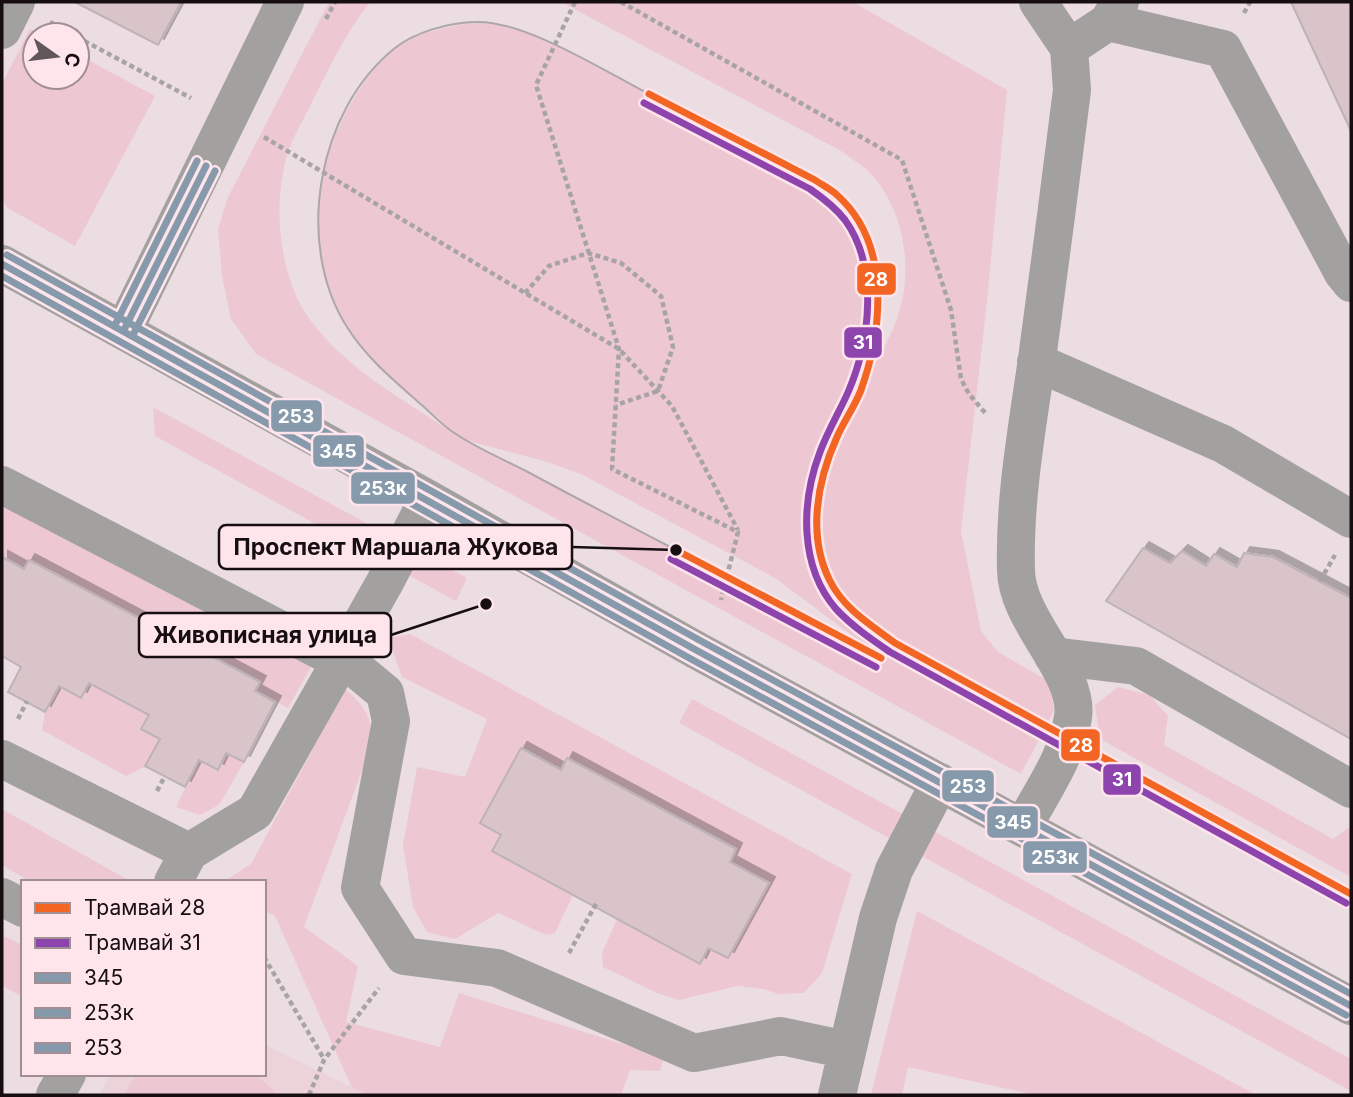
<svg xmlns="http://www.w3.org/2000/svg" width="1353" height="1097" viewBox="0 0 1353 1097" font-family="Inter,sans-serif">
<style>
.built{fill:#ecd3da}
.green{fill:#edc8d3;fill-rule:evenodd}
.building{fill:#d9c4ca;stroke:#bdb3b6;stroke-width:2;filter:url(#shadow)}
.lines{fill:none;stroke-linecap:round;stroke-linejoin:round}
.path{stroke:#a8a3a4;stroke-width:4.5;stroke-dasharray:5 3.5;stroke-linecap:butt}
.minor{stroke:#a3a1a0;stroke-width:38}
.tram{stroke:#aea7a9;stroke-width:2}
.bus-1-casing{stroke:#fee4eb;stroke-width:12}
.bus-2-casing{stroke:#fee4eb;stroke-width:12}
.bus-3-casing{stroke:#fee4eb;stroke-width:12}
.bus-1{stroke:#869aab;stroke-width:7}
.bus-2{stroke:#869aab;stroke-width:7}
.bus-3{stroke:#869aab;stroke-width:7}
.tram-1-casing{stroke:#fee4eb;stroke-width:12}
.tram-2-casing{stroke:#fee4eb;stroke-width:12}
.tram-1{stroke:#f26522;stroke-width:7}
.tram-2{stroke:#8e44ad;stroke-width:7}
.leader{fill:none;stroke:#160e10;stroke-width:2.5}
.callout-dot{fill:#160e10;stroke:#fee4eb;stroke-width:2.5}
.callout{fill:#fee4eb;stroke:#160e10;stroke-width:2.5}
.callout-label{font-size:23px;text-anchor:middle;font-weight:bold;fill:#160e10}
.line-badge{stroke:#fee4eb;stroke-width:2.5}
.badge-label{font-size:19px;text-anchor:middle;font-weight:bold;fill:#fff}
</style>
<defs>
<filter id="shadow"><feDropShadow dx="6" dy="-6" stdDeviation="0" flood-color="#0004"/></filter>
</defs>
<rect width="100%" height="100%" fill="#ebdde1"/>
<path class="built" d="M264 1044 368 1095H100L109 1074H264Z"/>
<path class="green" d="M329 2H370C345 34 327 72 309 108 302 122 293 137 288 152 272 202 278 278 311 321 346 368 400 398 449 430 428 406 400 389 378 367 359 348 341 322 331 297 305 228 318 155 356 95 367 77 379 59 396 47 411 36 428 32 445 28 463 24 479 21 497 24 531 29 578 57 608 73 677 108 746 144 815 180 871 218 886 270 876 336 873 353 864 371 862 388 877 360 896 331 902 300 912 256 900 202 867 170 859 163 849 157 841 151L561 2H853L1007 90 986 311 961 531 981 631 998 652 1050 682 1054 710 1021 774 256 354 231 319 222 276 218 229 228 197ZM469 441 544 461 581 474 775 578 881 657Z
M30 29 41 35H35V77H77V54L155 96 75 246 6 207 2 198V84Z
M153 407 467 578 456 601 155 436Z
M2 501 312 665 288 708 255 691 260 681 29 560 24 569 2 557Z
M410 634 852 874 822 973 804 993 779 994 763 989 737 986 679 1000 657 993 603 967 602 953 617 919 699 964 708 948 728 958 769 883 730 862 736 848 567 758 561 770 522 748 481 823 501 835 492 852 573 895 555 933 546 935 498 913 455 939 427 932 413 907 403 845 417 767 465 777 487 719 402 677 388 638Z
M89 683 149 715 141 729 160 739 146 766 126 776 42 730 45 712 58 686 81 698Z
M1118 687 1149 695 1168 716 1164 745 1333 839 1351 826V877L1100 739 1095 705Z
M345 689C366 707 373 718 371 746L304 927 358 966 346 1022 440 1047 459 993 664 1057 660 1071 630 1070 621 1095H368L352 1088 275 916 264 911V882H223L251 864Z
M692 699 1351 1059V1091L679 723Z
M226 753 244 762 219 805 200 815 176 807 199 760 217 770Z
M2 809 132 882H31L2 865Z
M917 911 1256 1095H1035L908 1067 902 1095H871Z
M2 935 23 945V997L2 986Z
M137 1074H254L275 1091 276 1095H123Z"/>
<path class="building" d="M75 2H181L158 45Z
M1291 2H1351V131Z
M1143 548 1170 563 1182 551 1206 566 1214 554 1237 567 1244 553 1273 557 1351 598V739L1106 601Z
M2 557 24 569 29 560 260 682 255 691 275 702 244 762 226 753 218 770 199 760 185 787 145 766 160 739 141 729 149 715 89 683 81 698 59 686 45 712 8 692 21 667 2 656Z
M521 748 561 770 567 758 736 849 730 862 769 883 728 958 708 948 700 964 492 851 501 835 480 823Z"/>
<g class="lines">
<path class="path" d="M575 2 536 85 619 349 612 469 738 532 721 600
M621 2 902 160 951 310 961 379 969 394 987 415
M1244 13 1250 2
M326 19 335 2
M50 22 74 35
M77 37 191 98
M264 137 619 349 672 406 738 530
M525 293 549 266 588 253 621 263 661 296 673 347 658 391 616 405
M1320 581 1335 555
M18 719 27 701
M157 791 165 776
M569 953 597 902
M264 957 324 1059
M309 1095 324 1060 379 988"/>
<path class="minor" d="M1038 2 1069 48
M1108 22 1223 49 1343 273 1351 283
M2 30 16 2
M2 264 428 499 696 650 1351 1006
M124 330 285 2
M1036 362 1223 444 1351 519
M2 485 356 669 385 693 391 721 360 888 404 956 497 968 694 1053 781 1036 847 1050
M1053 656 1136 666 1351 789
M2 759 189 852 255 812 385 582 428 499
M1023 827C1041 793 1068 756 1073 717 1080 672 1016 620 1016 570 1014 499 1027 429 1037 359 1049 269 1061 180 1072 90L1069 48 1108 22 1120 2
M173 882 189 852
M2 897 23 908
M55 1095 67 1074
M837 1095 878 918 894 870 940 782"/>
<path class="tram" d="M649 94C604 71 523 19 474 22 448 23 415 32 395 48 317 110 294 244 347 327 367 359 396 382 424 407 434 416 444 427 456 434 478 449 503 459 526 471 576 498 626 524 676 550"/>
<g class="bus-1-casing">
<path id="bus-1" d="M2 264 696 650 1351 1006
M124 330 206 166"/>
</g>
<g class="bus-2-casing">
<path id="bus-2" d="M2 276 691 659 1346 1015
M133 335 215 171"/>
</g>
<g class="bus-3-casing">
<path id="bus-3" d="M7 255 701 641 1351 994
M115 325 197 161"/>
</g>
<use href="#bus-1" class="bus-1"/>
<use href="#bus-2" class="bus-2"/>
<use href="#bus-3" class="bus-3"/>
<g class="tram-1-casing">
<path id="tram-1" d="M649 94 815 180C822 185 831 189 837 195 891 243 883 328 861 390 855 406 844 421 837 437 817 481 807 536 830 581 844 609 871 625 895 643L1351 894
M676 550 881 658"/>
</g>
<g class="tram-2-casing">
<path id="tram-2" d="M644 103 810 189C823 198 835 207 845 220 879 267 870 340 849 390 840 411 828 430 820 452 801 502 799 566 836 609 852 626 871 639 890 652L1346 903
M671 559 876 667"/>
</g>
<use href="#tram-1" class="tram-1"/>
<use href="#tram-2" class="tram-2"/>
</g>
<path class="leader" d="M676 550L572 547M486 604L391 635"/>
<g class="callout-dot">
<circle cx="676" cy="550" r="7"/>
<circle cx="486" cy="604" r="7"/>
</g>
<g class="callout">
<rect x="219" y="525" width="353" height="44" rx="7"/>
<rect x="139" y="613" width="252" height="44" rx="7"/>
</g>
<g class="callout-label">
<text x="396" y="555">Проспект Маршала Жукова</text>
<text x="265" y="643">Живописная улица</text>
</g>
<g class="line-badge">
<rect x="856" y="262" width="41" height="34" rx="7" fill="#f26522"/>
<rect x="843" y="326" width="40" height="33" rx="7" fill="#8e44ad"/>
<rect x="270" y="399" width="53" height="34" rx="7" fill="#869aab"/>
<rect x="312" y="434" width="53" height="34" rx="7" fill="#869aab"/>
<rect x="350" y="471" width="66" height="34" rx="7" fill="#869aab"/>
<rect x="1060" y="728" width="41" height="34" rx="7" fill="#f26522"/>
<rect x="1102" y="763" width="40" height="33" rx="7" fill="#8e44ad"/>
<rect x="941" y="769" width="54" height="34" rx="7" fill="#869aab"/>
<rect x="986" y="805" width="53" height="34" rx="7" fill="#869aab"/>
<rect x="1022" y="840" width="66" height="34" rx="7" fill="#869aab"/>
</g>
<g class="badge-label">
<text x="876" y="286">28</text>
<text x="863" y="349">31</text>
<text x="296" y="423">253</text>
<text x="338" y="458">345</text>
<text x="383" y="495">253к</text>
<text x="1081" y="752">28</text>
<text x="1122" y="786">31</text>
<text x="968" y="793">253</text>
<text x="1013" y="829">345</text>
<text x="1055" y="864">253к</text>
</g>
<rect width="1353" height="1097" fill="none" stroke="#160e10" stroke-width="7"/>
<rect x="21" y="880" width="245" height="196" fill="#fee4eb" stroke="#a18e93" stroke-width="2"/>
<rect x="35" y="903" width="35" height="10" fill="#f26522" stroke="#a18e93" stroke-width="2"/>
<text x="84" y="915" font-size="21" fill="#160e10">Трамвай 28</text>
<rect x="35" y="938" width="35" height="10" fill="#8e44ad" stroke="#a18e93" stroke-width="2"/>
<text x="84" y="950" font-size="21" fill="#160e10">Трамвай 31</text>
<rect x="35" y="973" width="35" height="10" fill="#869aab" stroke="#a18e93" stroke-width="2"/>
<text x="84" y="985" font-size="21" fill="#160e10">345</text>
<rect x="35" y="1008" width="35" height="10" fill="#869aab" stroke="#a18e93" stroke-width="2"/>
<text x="84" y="1020" font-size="21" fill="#160e10">253к</text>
<rect x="35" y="1043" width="35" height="10" fill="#869aab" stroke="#a18e93" stroke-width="2"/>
<text x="84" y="1055" font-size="21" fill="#160e10">253</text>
<g transform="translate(56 56) rotate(104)"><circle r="33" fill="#fee4eb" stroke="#a18e93" stroke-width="2"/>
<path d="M0-5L12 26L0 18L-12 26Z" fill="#615659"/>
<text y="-10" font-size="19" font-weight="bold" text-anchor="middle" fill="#160e10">С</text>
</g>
</svg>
